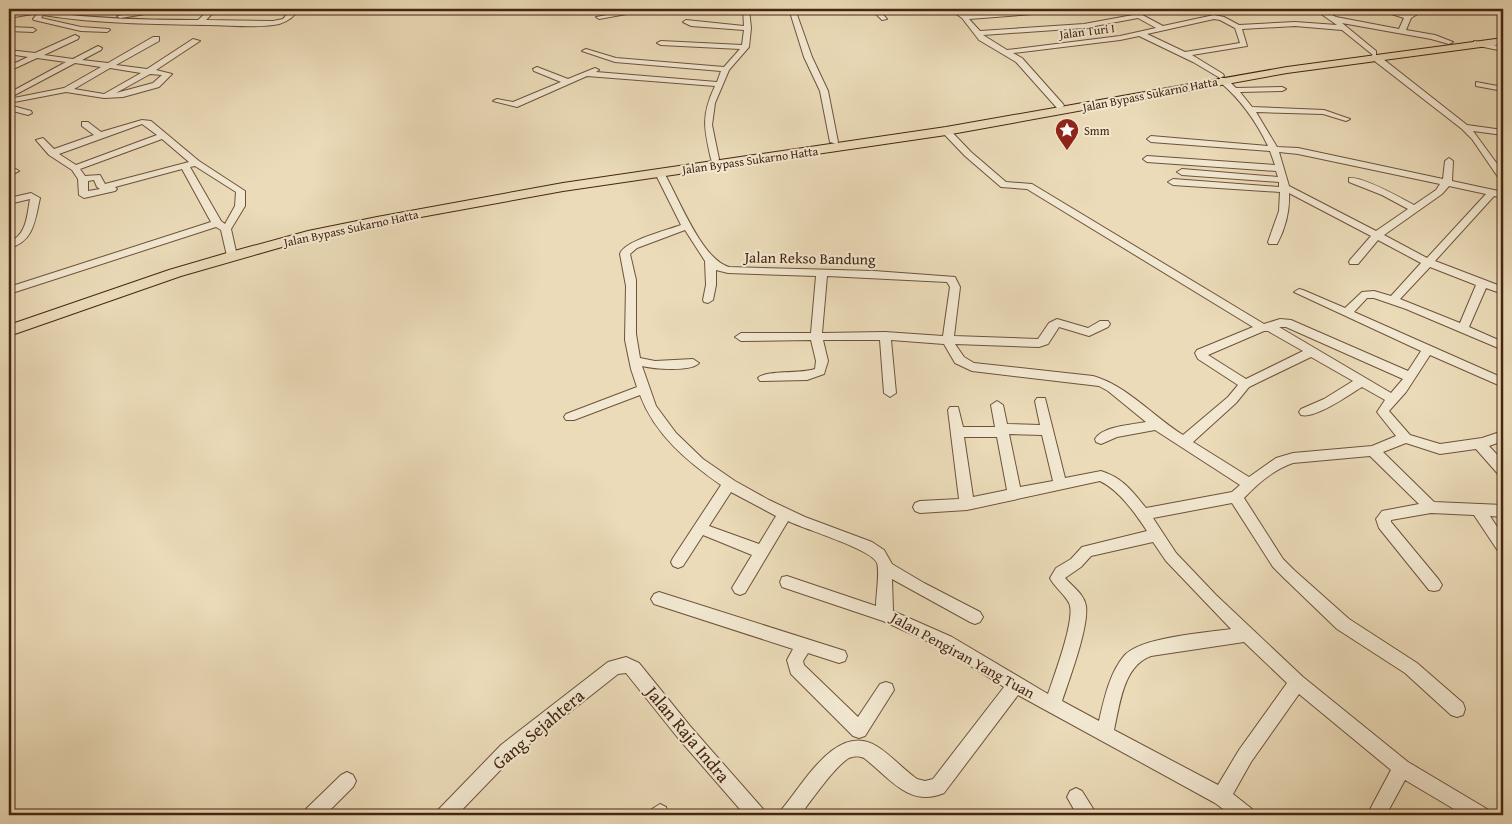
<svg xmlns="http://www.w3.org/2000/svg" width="1512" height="824" viewBox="0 0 1512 824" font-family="'Gentium Book Plus',serif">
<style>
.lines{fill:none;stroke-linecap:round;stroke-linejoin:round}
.minor-casing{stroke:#6f523b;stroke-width:2}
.highway-casing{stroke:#462511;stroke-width:2}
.minor{fill:#f2e8d1;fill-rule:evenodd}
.highway{fill:#ebdbb8;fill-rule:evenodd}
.labels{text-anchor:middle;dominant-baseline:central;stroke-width:4;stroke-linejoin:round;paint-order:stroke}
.far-street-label{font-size:12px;fill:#462511;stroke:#f2e8d1}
.far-poi-label{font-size:12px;fill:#462511;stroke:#f2e8d1;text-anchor:start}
.street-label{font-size:15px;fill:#462511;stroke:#f2e8d1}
.near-street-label{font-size:18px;fill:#462511;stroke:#f2e8d1}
</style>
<rect width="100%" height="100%" fill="#ebdbb8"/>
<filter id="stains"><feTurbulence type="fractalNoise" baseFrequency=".004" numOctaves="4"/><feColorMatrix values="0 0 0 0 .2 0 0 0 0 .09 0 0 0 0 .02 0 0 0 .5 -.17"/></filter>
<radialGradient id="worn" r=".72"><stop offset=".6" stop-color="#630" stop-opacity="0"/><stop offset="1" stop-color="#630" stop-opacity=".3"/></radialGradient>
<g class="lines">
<g class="minor-casing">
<path id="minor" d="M40 9H46L45 12C96 19 146 20 198 20L210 9H217L206 20 273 21 283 19 288 13 281 9H289L296 13C290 20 283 24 273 25 252 28 229 25 208 25 154 24 98 24 43 15L41 18 81 27 109 29 110 30 107 32 81 31 34 20 33 19 38 13 9 18V14Z
M160 9H177L120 18 117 16Z
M640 9H654L599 19 596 17Z
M743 9H749L751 28 749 47 729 70 715 103 712 125 719 159 718 161H712L711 159C704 128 701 116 715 86L587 76 517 107 493 101 497 99 513 102 561 82 534 71 533 69 537 67 568 79 595 68 599 70 596 72 717 82 721 71 615 62 582 51 586 49 616 58 724 67 740 49 661 45 657 43 661 41 742 45 744 30 691 26 683 22 686 20 744 26Z
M789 9H795L812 57 828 91 838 142 837 144 830 142 820 91 804 57Z
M871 9H878L887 19 882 20Z
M949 9H956L965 15 1049 9 1062 10 1059 12 969 19 980 31 1084 24 1133 15 1123 9H1131L1163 26 1214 15 1224 17 1239 25 1295 22 1337 25 1314 9H1321L1336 17 1399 29 1404 18 1376 9H1386L1407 15 1418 9H1426L1411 18 1406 30 1435 35 1453 42 1449 44 1431 39 1342 23 1376 51V55H1373L1342 30 1295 26 1242 29 1247 46 1192 55 1223 74 1224 76 1220 78 1193 62 1139 36 1120 40 1013 53 1022 58 1063 104 1064 106 1060 108H1057L1016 62 979 40 962 18ZM1138 18 1156 28 1120 36 1007 50 983 35 1084 28ZM1214 19 1220 20 1235 28 1240 43 1185 52 1147 34Z
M9 27 33 28 36 30 33 32 9 31Z
M75 35 79 37 78 39 44 55 73 59 98 46 102 48 101 50 82 60 108 63 153 37H159V41L116 65 147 69 193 39 200 41 156 70 172 74 159 87 123 97 104 98 66 92 9 103V99L64 88 101 67 75 63 9 98V93L66 62 37 58 9 71V66L28 57 9 54V50L35 53ZM110 68 141 73 104 94 74 89ZM150 74 162 75 153 83 116 93Z
M1474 41 1503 47V51L1474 45Z
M1372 55H1378L1467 125 1503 130V135L1473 131 1503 172V181L1500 180 1472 139 1462 129 1372 59Z
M1220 78H1226L1236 88 1282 87 1286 89 1282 91 1240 92 1252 107 1324 110 1350 119 1346 121 1323 114 1256 112 1277 147 1298 148 1443 179 1445 161 1449 158 1453 161 1452 181 1503 192V198L1494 196 1435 261 1503 287V294L1486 288 1469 327 1503 342V350L1406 309 1374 298H1367L1354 312 1503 378V387L1430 355 1406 392 1389 411 1410 435 1440 444 1482 438 1503 431V441L1489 446 1503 461V475L1498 474 1476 449 1440 454 1406 443 1383 452 1434 502 1503 505V517L1490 516 1503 536V553L1498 551 1474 515 1431 513 1391 520V522L1439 580 1442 585 1439 590 1434 591 1429 590 1379 528 1376 519 1382 511 1419 504 1370 456 1293 463C1275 469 1257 484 1244 498L1283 559 1294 570 1349 619 1417 663 1463 703 1465 709 1463 715 1457 717 1451 715 1405 673 1337 629 1284 578 1273 567 1232 503 1153 518 1176 553 1216 595 1303 677 1408 762 1487 809 1490 815H1464L1405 780 1386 815H1367L1391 770 1299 694 1251 762 1233 794 1252 809 1255 815H1231L1215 803 1018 695 944 793C909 808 890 778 864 758 860 756 854 756 849 758 834 767 812 800 800 815H779L782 809C804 783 838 720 878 747 892 756 903 769 917 779L925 781 933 779 1004 687 940 647 883 621 782 587 780 582 782 577 787 576 876 606C876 595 880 572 877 563 873 550 804 529 788 521L745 593 740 595 735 593 732 588 752 555 703 535 683 566 678 568 673 566 671 562 673 558 721 485C688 462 655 435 640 395L574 420H566L564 417 566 414 637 387 631 369 625 340 626 286 620 254C623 241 668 230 681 225L655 173 657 171H663C678 196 701 259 729 267L874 271 955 277 960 287 954 336 1038 339 1049 323 1057 319 1088 328 1100 321H1108L1110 324 1108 327 1089 336 1059 327 1048 344 1039 347 955 344 964 357 974 363 1093 376C1126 385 1154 417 1183 435L1228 397 1238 385 1198 359 1195 353 1197 350 1253 327 1027 189 1001 187 965 156 943 133V129H949L971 152 1006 182 1032 184 1264 324 1280 319 1291 320 1408 371 1421 351 1294 292 1299 289 1303 290 1345 308 1362 292 1374 291 1391 296 1421 263 1378 240 1358 264H1350L1349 262 1350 260 1371 236 1289 193C1290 211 1285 229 1277 244H1269L1268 242 1279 211 1280 192 1173 185 1168 182 1173 179 1279 187V182L1182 175 1177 172 1182 169 1278 177 1276 171 1147 162 1143 159 1147 156 1275 165 1270 151 1151 142 1147 139 1151 136 1268 146C1256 121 1241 100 1220 82ZM1279 152 1298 154 1440 184 1436 190 1414 205C1401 198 1362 176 1349 178V182L1382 195 1408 209 1376 231 1289 186ZM1449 186 1486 194 1427 258 1384 235 1442 194ZM685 230 705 261 706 285 703 300 704 302 708 303 713 300 716 285V270L728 273 816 276 811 333H741L735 337 741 341 811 340 816 361 815 369C801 374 765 370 758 378L760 381 807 380 824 374 828 361 823 340H880L884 393 890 397 896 393 891 340 944 344 955 363 972 371 1099 386 1108 391 1146 422C1131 425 1103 426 1095 439L1096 442 1101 444 1117 437 1155 430 1240 485 1232 492 1146 508C1132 491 1123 478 1101 471L1065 478 1045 398H1037L1035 401 1040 425 1007 424 1003 405 997 401 991 405 995 427H963L958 407H950L948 410 959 499 920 501 915 503 913 507 915 511 920 513 967 510 1100 481C1120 491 1135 513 1147 531L1082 547 1071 559 1056 568 1050 578C1054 587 1069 598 1070 606 1074 623 1054 676 1048 694L952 637 893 611 892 579 970 622 975 624 980 622 983 617 980 612 924 583 892 564 884 550 872 542 805 517 769 500 735 481 703 459 676 433 656 406 642 366C653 369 692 372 699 363L693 359 655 361 640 358 636 334V280L630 254 637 248ZM1430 267 1476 285 1460 323 1400 299ZM827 276 947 282 950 287 943 336 885 332 822 333ZM1279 327H1286L1403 379 1391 393ZM1264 331H1268L1303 351 1246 379 1208 355ZM1311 357 1353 381 1324 399 1301 409 1299 412 1301 415C1315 419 1349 395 1362 387L1385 400 1377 412 1396 436 1372 446 1293 453 1276 458 1249 477 1193 442 1236 403 1249 387ZM1009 434 1042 435 1053 481 1020 487ZM964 437H997L1007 490 973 497ZM731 492 776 516 759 544 709 526ZM1153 542 1166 561 1231 629C1205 633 1140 637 1124 656 1109 674 1104 700 1099 721L1062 701C1069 680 1089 627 1086 606 1084 594 1073 587 1065 578L1081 567 1091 556ZM1244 642 1287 683 1239 750 1218 785 1114 730C1120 704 1123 666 1151 656Z
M1476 82 1503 87V91L1476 86Z
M9 105 31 111 32 113 28 115 9 110Z
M142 120 151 121 199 161 245 191V206L231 229 237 256 236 258H228L227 256 221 230 216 227 9 294V287L211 222 182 169 115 187 117 189 115 191 84 198 79 195 78 179 72 170 49 155 36 140 43 138 54 149 94 135 82 126V122H88L101 132ZM142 124 157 135 76 165 59 154ZM162 139 189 162 105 184 100 175 85 176 80 169ZM195 166 236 192 235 206 225 224 221 221 190 167ZM94 180 97 187 100 189 88 191V181Z
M14 168 19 171 9 176V170Z
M31 193 40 198C35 220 34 242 9 248V242C27 235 27 215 30 199L9 204V198Z
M659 592 845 651 847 656 845 661 839 663 808 653 803 661 804 665 858 717 880 684 886 682 892 684 894 690 865 736 859 738 853 736 791 674 787 660 793 649 654 604 651 599 654 594Z
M626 657 639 663 690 726 763 809 766 815H745L678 738 626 673 618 674 513 757 457 815H436L439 809 501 745 608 662Z
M347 772 353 775 356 781 353 787 325 815H303L306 809 341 775Z
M1076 788 1082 791 1097 815H1077L1067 797 1070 791Z
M660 804 666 807 668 815H649L652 809Z"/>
</g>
<g class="highway-casing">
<path id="highway" d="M1503 38V44L1287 73 946 135 563 191 377 225 310 239 181 276 9 336V325L169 270 227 253 308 231 377 217 563 183 946 127 1287 67Z"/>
</g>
<use href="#minor" class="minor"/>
<use href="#highway" class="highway"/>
</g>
<defs>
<g id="sight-pin" transform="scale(1.25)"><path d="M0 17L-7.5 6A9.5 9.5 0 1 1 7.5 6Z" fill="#8f2418" stroke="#f2e8d1"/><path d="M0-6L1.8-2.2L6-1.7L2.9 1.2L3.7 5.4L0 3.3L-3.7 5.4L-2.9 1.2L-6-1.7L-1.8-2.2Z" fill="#fff"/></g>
</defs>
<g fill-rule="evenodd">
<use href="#sight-pin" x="1067" y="130"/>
</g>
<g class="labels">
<g class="far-street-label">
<text transform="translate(1087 31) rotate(-7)">Jalan Turi I</text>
<text transform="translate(1150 94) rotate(-11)">Jalan Bypass Sukarno Hatta</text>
<text transform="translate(750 160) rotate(-8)">Jalan Bypass Sukarno Hatta</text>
<text transform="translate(351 228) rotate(-12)">Jalan Bypass Sukarno Hatta</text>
</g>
<g class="far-poi-label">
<text x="1084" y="130">Smm</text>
</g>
<g class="street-label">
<text transform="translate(810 258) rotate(1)">Jalan Rekso Bandung</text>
<text transform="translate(963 655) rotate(29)">Jalan Pengiran Yang Tuan</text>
</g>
<g class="near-street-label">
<text transform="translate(538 729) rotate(-40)">Gang Sejahtera</text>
<text transform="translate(688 734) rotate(50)">Jalan Raja Indra</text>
</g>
</g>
<rect width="1512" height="824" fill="none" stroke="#ebdbb8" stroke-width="30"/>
<rect x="10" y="10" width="1492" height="804" fill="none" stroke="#462511" stroke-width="2.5"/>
<rect x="15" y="15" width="1482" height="794" fill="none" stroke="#462511"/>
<rect width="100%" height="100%" filter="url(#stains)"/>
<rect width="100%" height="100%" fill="url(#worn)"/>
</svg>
